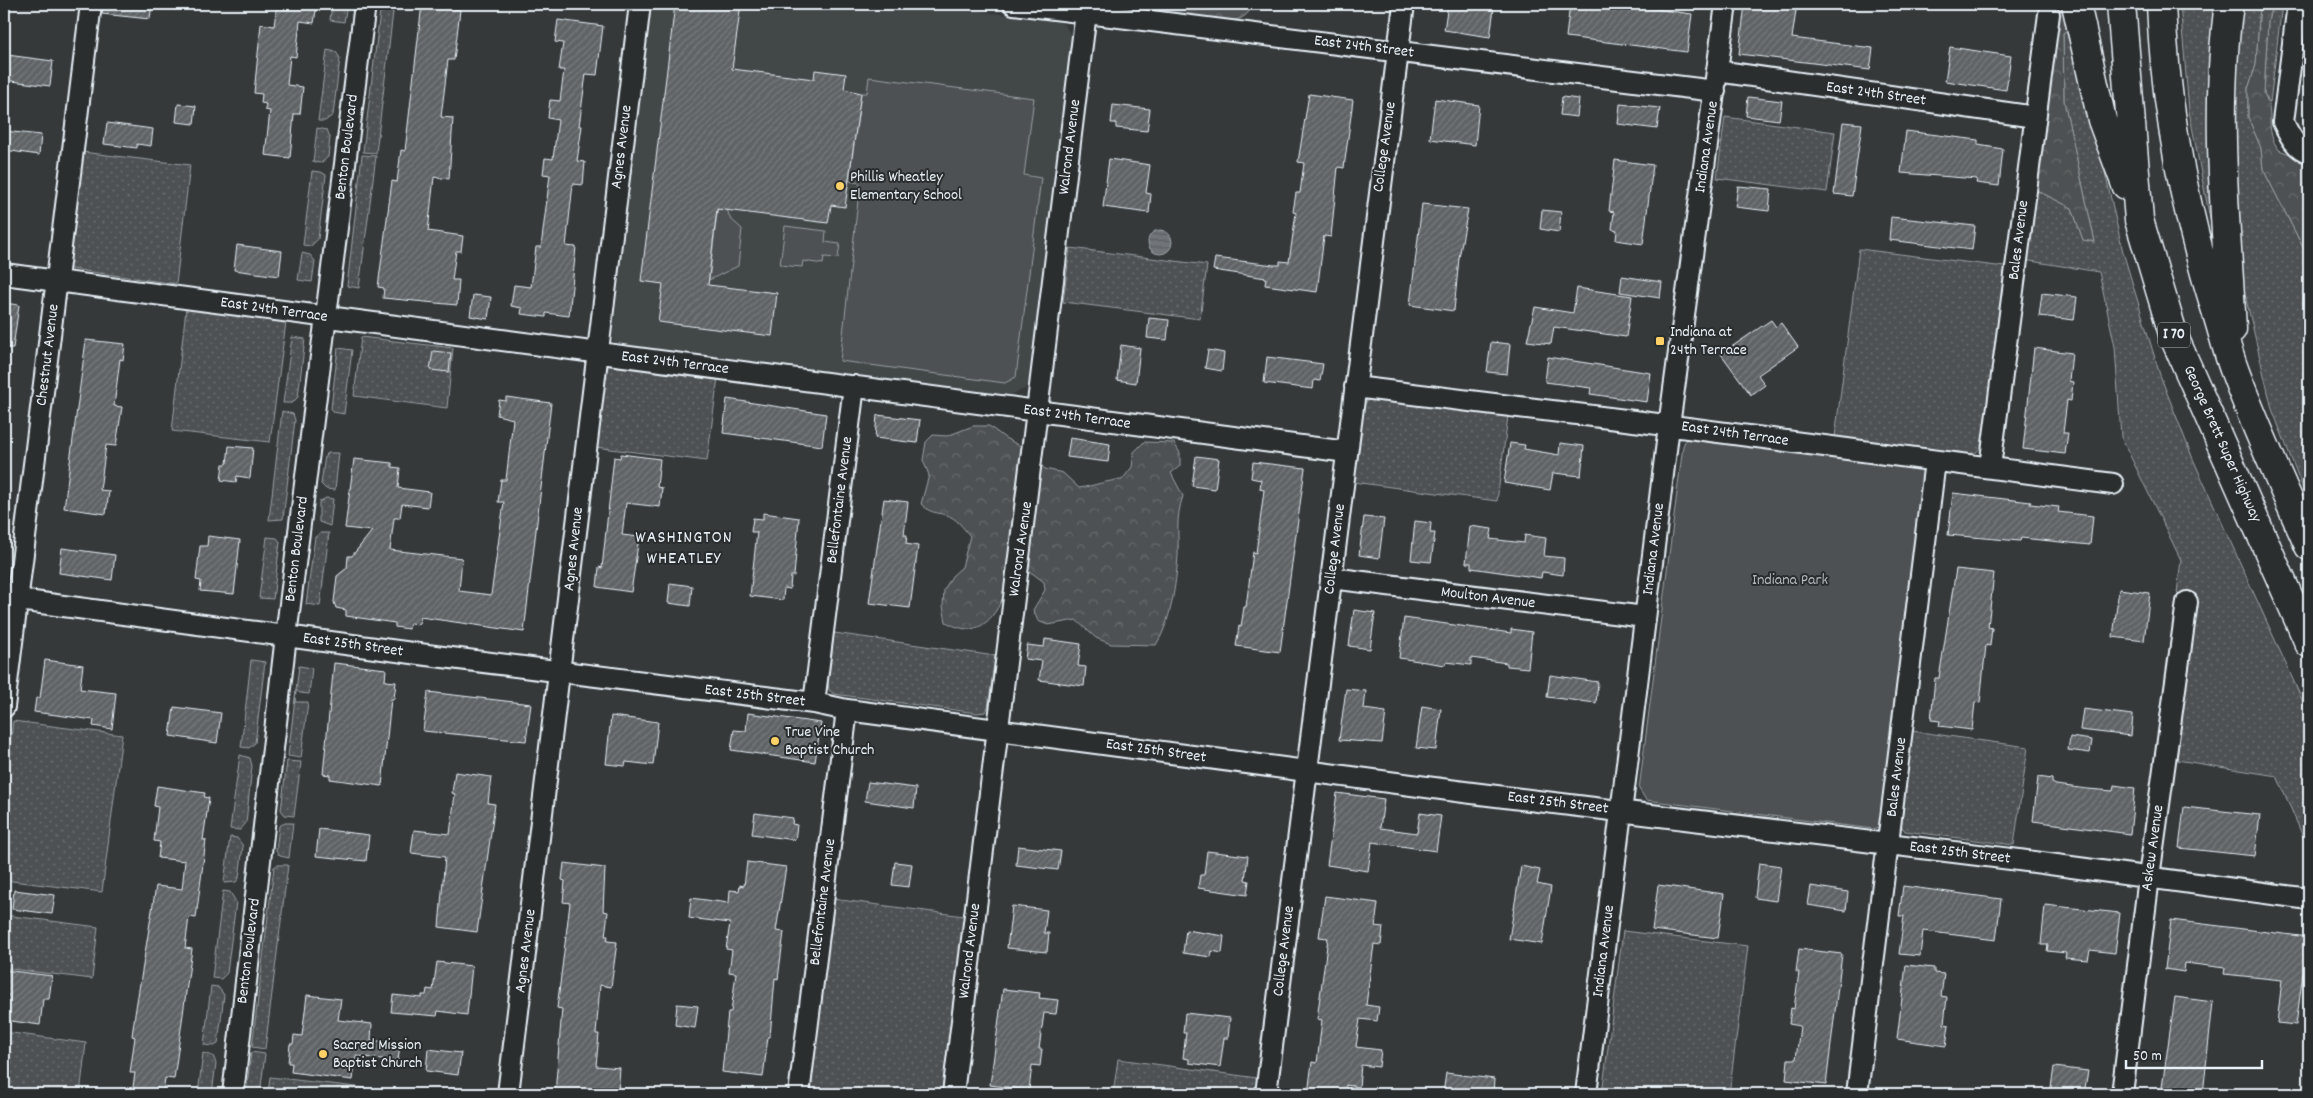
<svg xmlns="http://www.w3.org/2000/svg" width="2313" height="1098" viewBox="0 0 2313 1098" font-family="Dekko,sans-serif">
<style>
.built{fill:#424647}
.grass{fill:url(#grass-dots);stroke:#9aa1a5}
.forest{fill:url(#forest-crowns);stroke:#9aa1a5}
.green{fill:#4d5152;stroke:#9aa1a5}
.water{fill:url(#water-rules);stroke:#a0a7ac}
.building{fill:url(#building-hatch);stroke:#e8f1f8}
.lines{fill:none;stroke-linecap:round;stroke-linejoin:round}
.minor-casing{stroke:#e8f1f8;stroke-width:24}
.highway-casing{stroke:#e8f1f8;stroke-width:31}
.minor{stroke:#2a2d2e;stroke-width:20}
.highway{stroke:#2a2d2e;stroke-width:28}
.poi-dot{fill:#ffd166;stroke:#2a2d2e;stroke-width:2}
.labels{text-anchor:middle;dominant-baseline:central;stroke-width:4;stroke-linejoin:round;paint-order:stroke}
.shield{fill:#2a2d2e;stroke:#afb6bb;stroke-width:1}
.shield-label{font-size:15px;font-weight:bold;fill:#e8f1f8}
.street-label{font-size:16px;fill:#e8f1f8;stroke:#2a2d2e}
.poi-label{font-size:16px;fill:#e8f1f8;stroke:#2a2d2e;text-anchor:start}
.park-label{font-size:16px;fill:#b2b9be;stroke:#2a2d2e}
.neighbourhood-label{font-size:18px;letter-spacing:1px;fill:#e8f1f8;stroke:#2a2d2e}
</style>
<defs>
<pattern id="grass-dots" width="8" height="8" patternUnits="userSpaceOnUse" patternTransform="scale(1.25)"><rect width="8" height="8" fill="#4d5152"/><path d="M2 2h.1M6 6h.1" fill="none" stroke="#676a6c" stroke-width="1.8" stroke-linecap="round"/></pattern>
<pattern id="forest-crowns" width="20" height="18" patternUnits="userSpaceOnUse" patternTransform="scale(1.25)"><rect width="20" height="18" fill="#4d5152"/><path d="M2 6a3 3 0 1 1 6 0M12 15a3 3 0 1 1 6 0" fill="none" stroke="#676a6c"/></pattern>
<pattern id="water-rules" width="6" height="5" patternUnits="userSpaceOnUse" patternTransform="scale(1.25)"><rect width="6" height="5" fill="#707579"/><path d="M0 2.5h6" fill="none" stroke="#5b5e62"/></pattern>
<pattern id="building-hatch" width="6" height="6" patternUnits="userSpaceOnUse" patternTransform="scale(1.25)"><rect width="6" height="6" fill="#5f6365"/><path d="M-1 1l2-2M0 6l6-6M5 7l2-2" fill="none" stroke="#767a7c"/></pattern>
</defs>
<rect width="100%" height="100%" fill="#35393a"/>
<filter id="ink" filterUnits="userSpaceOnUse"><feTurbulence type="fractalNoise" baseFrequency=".02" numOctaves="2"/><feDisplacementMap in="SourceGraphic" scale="10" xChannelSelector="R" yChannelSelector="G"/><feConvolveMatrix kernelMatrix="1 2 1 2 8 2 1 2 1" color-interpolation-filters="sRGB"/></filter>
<g filter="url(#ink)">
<path class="built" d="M650 4H922L1056 21 1064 24 1071 35V44L1030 378 1025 389 1010 395 621 345 614 342 609 328Z"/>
<path class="grass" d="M332 4H347L344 22 330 20Z
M381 4H394L376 153 363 152Z
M2180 4H2219L2214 240 2189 111Z
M2239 4H2260L2256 65 2248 89V117L2261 148 2263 169 2309 259V504L2272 409 2238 265 2231 201Z
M2272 4H2282L2270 103 2264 94 2268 21Z
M2072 26 2123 252 2160 375 2193 459 2309 715V851L2277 776 2177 760 2195 611 2177 593 2181 560 2121 437 2115 347 2099 272 2024 260 2034 189 2072 208 2083 240 2095 242 2064 101 2063 33Z
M327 50 336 52 340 58 333 115 325 121H318Z
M1725 117 1835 132 1827 192 1717 178Z
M317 128 327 130 330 137 328 157 321 163 313 162Z
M82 152 190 165 176 284 71 269 68 265Z
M362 155 376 156 359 288 347 286Z
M312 171 321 172 326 175 318 239 311 246 303 245Z
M1070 248 1207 265 1200 319 1063 302Z
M1859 249 2005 267 1983 446 1974 454 1835 437Z
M302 253 310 255 315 261 312 282 298 280Z
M186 309 286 322 270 442 172 431Z
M292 337 305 339 298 397 292 403H283Z
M361 337 453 348 447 408 354 396Z
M338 348 352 350 344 414 333 412 331 408Z
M612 364 718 377 707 461 595 447 604 369 607 366Z
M1373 398 1508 416 1497 501 1353 482 1363 407 1367 401Z
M282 411 293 414 295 420 283 519 269 520Z
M328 453H339L335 490 326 489 321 484 325 456Z
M326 498 333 499 330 526 319 522V502Z
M321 533H329L320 606 306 604 315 537Z
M267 537 277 538 280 542 273 599 259 598Z
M834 633 995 656 988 708 985 712 977 713 834 694 829 690 828 682Z
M251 660 265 662 255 743 249 748 241 747Z
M299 666 312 668 309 694 300 693 296 690 295 702H308L301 758 288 756Z
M13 721 122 735 102 892 4 880V793Z
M1912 731 2028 747 2014 845 1905 831 1900 824Z
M240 755 250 758 252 766 246 823 240 830 230 829Z
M287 761 301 762 294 816 285 815 281 810Z
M285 823H293L289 858 280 856 276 851 279 826Z
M230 837 237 838 243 846 239 878 236 882 224 883Z
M278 865H288L265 1049 252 1047 274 867Z
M223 891 230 892 236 902 227 973 221 979 212 978Z
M833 899 964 916 942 1094H809Z
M4 915 98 927 92 979 4 968Z
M1623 931 1748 946 1729 1094H1602Z
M211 986 218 987 224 995 218 1044 214 1046 204 1045Z
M4 1032 86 1043 80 1094H4Z
M251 1052 265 1054 260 1094H246Z
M203 1053 213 1056 216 1063 212 1094H198Z
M1118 1059 1257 1078 1255 1094H1113Z
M270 1077 365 1088 364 1094H268Z"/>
<path class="forest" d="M1159 4H1253C1242 33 1211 15 1189 15 1185 15 1180 18 1177 17 1171 16 1164 10 1159 7Z
M2260 4H2272L2268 21 2264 94C2276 113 2263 129 2279 150L2309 161V259L2263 169 2261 148 2248 117V89L2256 65Z
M2055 10 2068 11 2072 26 2063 33 2064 101 2095 242 2083 240 2072 208 2034 189Z
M973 426H989L1005 438 1024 448 1045 469 1063 473 1079 488C1094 486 1107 480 1122 480L1132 467 1134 452 1144 442 1174 443 1180 453V466L1171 473 1183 496C1175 520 1179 532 1178 556 1176 584 1171 622 1156 645L1111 644 1096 638 1076 620 1048 625 1038 621 1033 610 1045 590 1044 582 1032 573 1015 572C1000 602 989 646 946 622L943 606 944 590 952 576 962 567 970 536C964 529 956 517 946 515 932 511 932 514 921 504L929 475 923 460 926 442 933 435 947 436Z"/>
<path class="green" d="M869 77 1034 98 1024 175 1041 178 1016 377 1005 383 840 361 860 183 849 181 861 93H867Z
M720 189 730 218 742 229 738 266 709 280Z
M785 226 826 231 825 242 840 244 838 258 824 257 823 264 803 261 802 267 780 265Z
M1692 437 1920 467 1924 470 1882 822 1880 826 1873 829 1646 800 1639 789 1683 446 1686 439Z"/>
<path class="water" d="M1148 242a12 12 0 1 1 24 0a12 12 0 1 1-24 0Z"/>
<path class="building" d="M103 4H152L150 19 102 14Z
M277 4H317L314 23 300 21 296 57 290 56 287 85 303 87 300 114H294L290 158 265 155 270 111 265 110 266 104 261 103 262 94 254 93 261 24 274 26Z
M422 4 460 10 454 60H448L441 117 453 118 449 179 434 177 428 231 463 236 461 251H456L452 280H459L457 305 383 298 384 288 378 287 392 181 397 182 401 150 405 151Z
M675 4H741L732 69 814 79 815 70 846 74 844 89 861 93 845 207 831 205 828 223 717 209 708 285 777 293 772 336 658 322 663 284 641 281Z
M1448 4H1478V6L1494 8 1490 37 1444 30Z
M1570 4H1619L1692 14 1687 52 1566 37Z
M1745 4H1797L1792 38 1873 48 1870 70 1739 54Z
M558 20 603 26 597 75 586 74 579 126H582L577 161 585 162 583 185 573 184 566 246 576 247 569 316 546 313V317L521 314 522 308 511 306 514 285 531 287 536 247H541L550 175 543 174 545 158 553 159 558 120 548 118 550 100 560 101 564 70H559L563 43 555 42Z
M1950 47 2011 56 2006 90 1945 81Z
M7 55 53 61 50 86 4 80Z
M1309 94 1353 100 1344 168 1338 167 1331 237 1324 236 1317 292 1265 285 1266 278 1213 270 1215 258 1274 265H1280V261L1289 262 1296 213 1293 212 1296 193H1300L1304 163 1298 162Z
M1562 97 1579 99 1577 117 1560 115Z
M1748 97 1782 101 1779 120 1746 116Z
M1435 99 1479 105 1475 145 1430 139Z
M178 104 196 106 194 124 176 122Z
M1620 104 1660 108 1657 129 1618 124Z
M1113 105 1150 109 1147 131 1116 128V123H1111Z
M1843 122 1862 124 1852 196 1834 194Z
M107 123 153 129 151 146 137 144V148L104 144Z
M4 131 41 135 39 155 4 150Z
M1906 131 1978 140V145L2003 149 1999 186 1976 183 1977 179 1901 173Z
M1109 159 1150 165 1146 193 1151 194 1149 213 1103 207Z
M1615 160 1653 165 1643 244 1616 240 1617 230 1612 229 1614 212 1609 211Z
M1738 186 1771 189 1769 211 1735 207Z
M1422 204 1468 209 1459 258 1454 311 1410 305Z
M1542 210 1561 212 1559 232 1540 229Z
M1891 217 1975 226 1972 250 1889 240Z
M237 245 282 251 279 276 234 270Z
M1622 276 1662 282 1660 298 1620 292Z
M1577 288 1632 296 1626 337 1554 327 1551 344 1527 341 1535 307 1573 313Z
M2042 293 2077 297 2074 320 2039 316Z
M473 295 491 297 488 319 470 316Z
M4 303 19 305 13 348H4Z
M1149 318 1169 320 1167 340 1147 338Z
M1771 320 1776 327 1781 323 1798 347 1758 375 1765 385 1751 395 1721 354Z
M86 340 125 344 123 360 120 359 114 406 122 407 116 446 106 445 100 490 109 491 106 514 64 508Z
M1491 342 1510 344 1507 374 1487 372Z
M1121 345 1140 348 1136 383 1117 380Z
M2034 348 2072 353 2069 381 2073 382 2071 401 2067 400 2063 433H2068L2065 454 2023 449Z
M1208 350 1224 353 1222 371 1205 368Z
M433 351 451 353 449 372 430 370Z
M1267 357 1323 364 1320 381 1314 380 1313 389 1264 383Z
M1548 357 1651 373 1647 402 1590 394 1591 388 1545 382Z
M506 397 551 403 524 632 420 617 419 624 410 623 409 629 395 627V623L346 616V610L336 608 334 602 337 576 347 568 348 556H352L372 531 345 528 354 459 392 463V467L400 468 398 488 430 492 428 507 402 504 400 518H394L390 550 462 558 459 591 491 595 504 502H498L501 480H506L513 419 497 415 499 400 506 401Z
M727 399 826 414 822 446 723 433Z
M877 415 920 420 917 443 875 438Z
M1070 438 1110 444 1108 462 1067 457Z
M1510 443 1525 445 1524 449 1559 455 1560 443 1584 446 1581 476 1553 473 1550 490 1504 483Z
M229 446 253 448 250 478 237 476 236 482 221 480 223 464H227Z
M621 454 660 459 657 487 662 488 660 507 626 503 622 535 639 537 631 592 597 587 599 567 602 568 614 457 620 458Z
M1196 456 1219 459 1215 489 1192 486Z
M1253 462 1305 468 1280 652 1236 646 1239 626 1241 627 1244 607H1246L1253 552 1256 553 1264 490 1260 489 1261 480 1251 478Z
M1953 493 2031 502 2030 504 2059 507 2058 512 2093 516 2090 545 2021 538 2020 541 1948 535Z
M884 499 908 502 904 535H907L906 544 918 546 910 608 869 603Z
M763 513 799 518 794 576H791L790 589 784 588 783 600 750 596 757 532H751L753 518 763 519Z
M1364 517 1384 519 1379 558 1359 555Z
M1415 521 1431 523 1430 533H1435L1431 562 1411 560Z
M1470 526 1492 529 1490 539 1524 543 1525 535 1546 538 1544 556 1564 558 1563 575 1542 572 1541 578 1471 568V563H1466Z
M208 536 240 540 234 594 200 591 201 581 196 580 200 546H207Z
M62 548 115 555 112 580 59 573Z
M1956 569 1994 573 1988 627 1992 628 1990 646 1986 645 1980 703 1975 702 1972 730 1939 726 1940 721 1931 720 1935 678H1939Z
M670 583 692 586 690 606 668 603Z
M2119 589 2150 593 2144 641 2113 637Z
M1354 610 1375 613 1370 649 1349 646Z
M1404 618 1511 633V629L1532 632 1528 668 1507 666V663L1471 658V665L1446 662 1445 665 1399 658Z
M1045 639 1081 644 1078 666 1086 667 1084 686 1039 680 1042 661 1025 659 1027 645 1044 647Z
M45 660 83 665 80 689 116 693 112 729 93 726 94 720 34 712 36 698H40Z
M334 663 386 669 385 681 396 682 394 699H391L382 786 330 779V775L323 774Z
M1550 675 1598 682 1596 703 1547 697Z
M1346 689 1366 691 1364 709 1386 712 1382 743 1339 740Z
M428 692 531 704 526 741 423 731Z
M1422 706 1441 709 1436 750 1416 748Z
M174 707 221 713 217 743 170 736Z
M2083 709 2133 715 2131 736 2080 730Z
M748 713 821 723 815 762 731 750 734 730 746 731Z
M611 716 658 722 653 765 626 762 625 766 606 764Z
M2070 737 2092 740 2090 753 2068 750Z
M455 772 491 777 488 803 495 804 477 932 439 927 445 857 411 853 414 830 450 834 455 794 452 793Z
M2038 777 2052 779V783L2056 785 2088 789 2113 791 2114 785 2135 788 2130 834 2033 821Z
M868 782 916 788 914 808 865 801Z
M157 786 205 793 204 797 209 798 203 840H206L196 918 189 917 185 948 192 949 174 1079 165 1078 163 1094H132L135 1073H130L135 1037 132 1036 135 1014 156 886 182 889 185 861 158 858 160 842 154 841 158 807 154 806Z
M1337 793 1384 799 1380 828 1417 833 1420 813 1441 816 1436 851 1372 842 1368 871 1327 865Z
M2184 807 2260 815 2255 856 2179 848Z
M755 813 793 818 792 824 797 825 795 840 752 834Z
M319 829 369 835 366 861 316 856Z
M1018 846 1061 851 1058 870 1016 865Z
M1207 851 1248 856 1245 880 1249 881 1247 895 1198 888 1200 875H1204Z
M747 862 786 867 776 931 784 932 778 979 775 978 770 1037H768L763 1077 722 1072 728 1012H731L736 973 729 972 732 950 726 949 730 923 689 918 691 898 729 903 730 890 739 891 740 885 744 886Z
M895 862 912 864 909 887 892 885Z
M564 863 605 868 603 911 608 912 605 936H608L607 941 617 942 611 987 600 985 596 1034H599L596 1066 620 1068 618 1094H555L562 1009 557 1008 570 903 563 902 565 881 562 880Z
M1759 863 1781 866 1776 901 1755 898Z
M1521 866 1540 870 1537 884 1551 887 1542 944 1509 939Z
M1658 885 1724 894 1718 938 1652 930Z
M1811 886 1848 892 1846 911 1808 905Z
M1903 886 2001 899 1996 940 1923 931 1920 956 1899 954 1904 916H1899Z
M14 890 55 895 52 914 12 909Z
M1325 896 1378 903 1375 926 1383 927 1381 945 1374 944 1366 1005 1379 1007 1377 1021 1360 1019 1356 1047 1381 1050 1379 1067 1361 1065 1359 1087 1346 1085 1345 1094H1308L1312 1062 1317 1063 1322 1020 1317 1019 1328 938 1319 937Z
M2045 905 2120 913 2115 953 2090 950 2088 960 2065 958 2066 953 2047 951 2048 945H2041Z
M1012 906 1047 910 1044 933H1049L1047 952 1007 948Z
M2171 920 2308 937 2296 1025 2277 1023 2282 980 2224 974 2225 968 2185 963 2184 972 2165 969Z
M1186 930 1224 936 1222 953 1212 951 1211 957 1183 953Z
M1799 949 1842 954 1826 1085 1786 1080 1788 1059H1796L1800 1026 1789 1024 1791 1008 1794 1009 1799 972H1796Z
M437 962 472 966 467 1015 438 1011 437 1016 391 1012 393 995 422 998V995H426L427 989 433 990Z
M1906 965 1934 968V973L1944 974 1941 996 1947 997 1944 1024 1949 1025 1946 1046 1897 1039Z
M4 970 52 976 49 999H43L40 1025 4 1020 8 994H4Z
M1003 989 1040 993 1039 998 1058 1000 1056 1014 1044 1013 1039 1049H1042L1040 1066 1032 1065 1029 1090 990 1085Z
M307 995 341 999 338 1020 372 1024 371 1040 400 1044 398 1061 356 1056 353 1080 291 1072 292 1063H288L290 1044H293L294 1035 302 1036Z
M2175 997 2213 1002 2203 1094H2161Z
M677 1004 698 1006 695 1028 675 1025Z
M1185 1013 1230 1018 1228 1038H1224L1220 1067 1189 1063V1059L1183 1058 1186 1033H1183Z
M428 1049 461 1053 458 1075 426 1071Z
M2054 1067 2088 1071 2084 1094H2050Z
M1446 1073 1494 1079 1493 1094H1443Z"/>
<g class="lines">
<g class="minor-casing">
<path id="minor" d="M1014 4 1715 91
M2298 4 2283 122C2288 132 2296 150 2309 152
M1717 71 2035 117
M4 274 1347 452
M1355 387 1642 422 2113 484
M1990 467 2049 14
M1331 578 1645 617
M4 598 427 655 814 703 847 710 1464 792 2019 860 2309 899
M814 703 854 386
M4 707 91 4
M233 1094 286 636 365 4
M508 1094 640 4
M799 1094 847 710
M953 1094 1087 4
M1266 1094 1404 4
M1586 1094 1669 426 1726 4
M1857 1094 1935 461
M2122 1094 2149 877 2187 602"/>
</g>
<g class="highway-casing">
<path id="highway" d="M2076 4 2102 120 2126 185
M2121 4 2139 220 2174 337 2309 643
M2161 4C2165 107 2184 208 2215 307 2222 329 2227 351 2235 372 2257 431 2284 489 2309 546
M2229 4C2214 111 2226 221 2232 329"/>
</g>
<use href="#minor" class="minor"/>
<use href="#highway" class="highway"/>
</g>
</g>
<g class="poi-dot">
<circle cx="840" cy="186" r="5"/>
<rect x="1655" y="336" width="10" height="10" rx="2.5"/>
<circle cx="775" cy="741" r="5"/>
<circle cx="323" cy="1054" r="5"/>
</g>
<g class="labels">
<rect class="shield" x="2158" y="322.5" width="32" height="25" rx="4"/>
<g class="shield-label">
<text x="2174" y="335">I 70</text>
</g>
<g class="street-label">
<text transform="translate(1364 47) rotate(7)">East 24th Street</text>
<text transform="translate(1876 94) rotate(8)">East 24th Street</text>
<text transform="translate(347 147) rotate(-83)">Benton Boulevard</text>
<text transform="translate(622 147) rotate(-83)">Agnes Avenue</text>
<text transform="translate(1070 147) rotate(-83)">Walrond Avenue</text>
<text transform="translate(1385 147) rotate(-82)">College Avenue</text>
<text transform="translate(1707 147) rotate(-82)">Indiana Avenue</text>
<text transform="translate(2019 240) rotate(-83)">Bales Avenue</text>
<text transform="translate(274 310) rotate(8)">East 24th Terrace</text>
<text transform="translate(48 355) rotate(-83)">Chestnut Avenue</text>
<text transform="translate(675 363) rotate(7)">East 24th Terrace</text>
<text transform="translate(1077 417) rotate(8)">East 24th Terrace</text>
<text transform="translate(1735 434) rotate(8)">East 24th Terrace</text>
<text transform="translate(2222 444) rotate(66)">George Brett Super Highway</text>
<text transform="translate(840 500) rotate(-83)">Bellefontaine Avenue</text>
<text transform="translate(297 549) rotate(-83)">Benton Boulevard</text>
<text transform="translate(574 549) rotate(-84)">Agnes Avenue</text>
<text transform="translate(1021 549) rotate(-82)">Walrond Avenue</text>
<text transform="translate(1335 549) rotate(-83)">College Avenue</text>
<text transform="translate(1654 549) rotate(-83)">Indiana Avenue</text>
<text transform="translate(1488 598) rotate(7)">Moulton Avenue</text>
<text transform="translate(353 645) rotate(8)">East 25th Street</text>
<text transform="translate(755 696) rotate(7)">East 25th Street</text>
<text transform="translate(1156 751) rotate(8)">East 25th Street</text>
<text transform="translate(1897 777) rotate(-83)">Bales Avenue</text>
<text transform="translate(1558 803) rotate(7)">East 25th Street</text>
<text transform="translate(2153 848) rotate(-82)">Askew Avenue</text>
<text transform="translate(1960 853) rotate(7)">East 25th Street</text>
<text transform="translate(823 902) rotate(-83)">Bellefontaine Avenue</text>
<text transform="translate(249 951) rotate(-83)">Benton Boulevard</text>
<text transform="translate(526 951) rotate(-83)">Agnes Avenue</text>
<text transform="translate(970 951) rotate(-83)">Walrond Avenue</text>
<text transform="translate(1284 951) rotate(-83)">College Avenue</text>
<text transform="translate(1604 951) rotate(-83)">Indiana Avenue</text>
</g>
<g class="poi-label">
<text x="850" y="177">Phillis Wheatley<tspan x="850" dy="18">Elementary School</tspan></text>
<text x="1670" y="332">Indiana at<tspan x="1670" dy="18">24th Terrace</tspan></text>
<text x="785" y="732">True Vine<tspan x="785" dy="18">Baptist Church</tspan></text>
<text x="333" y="1045">Sacred Mission<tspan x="333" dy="18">Baptist Church</tspan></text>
</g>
<g class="park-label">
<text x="1790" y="580">Indiana Park</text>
</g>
<g class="neighbourhood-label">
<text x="684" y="538">WASHINGTON<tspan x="684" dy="21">WHEATLEY</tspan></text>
</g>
</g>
<rect width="2313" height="1098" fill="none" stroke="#2a2d2e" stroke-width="20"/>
<rect x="10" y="10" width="2293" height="1078" fill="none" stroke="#e8f1f8" stroke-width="2" filter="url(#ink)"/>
<path d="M2126 1060v8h136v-8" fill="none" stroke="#e8f1f8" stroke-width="2.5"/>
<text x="2133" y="1060" font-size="15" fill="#e8f1f8" stroke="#2a2d2e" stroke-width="4" paint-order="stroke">50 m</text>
</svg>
